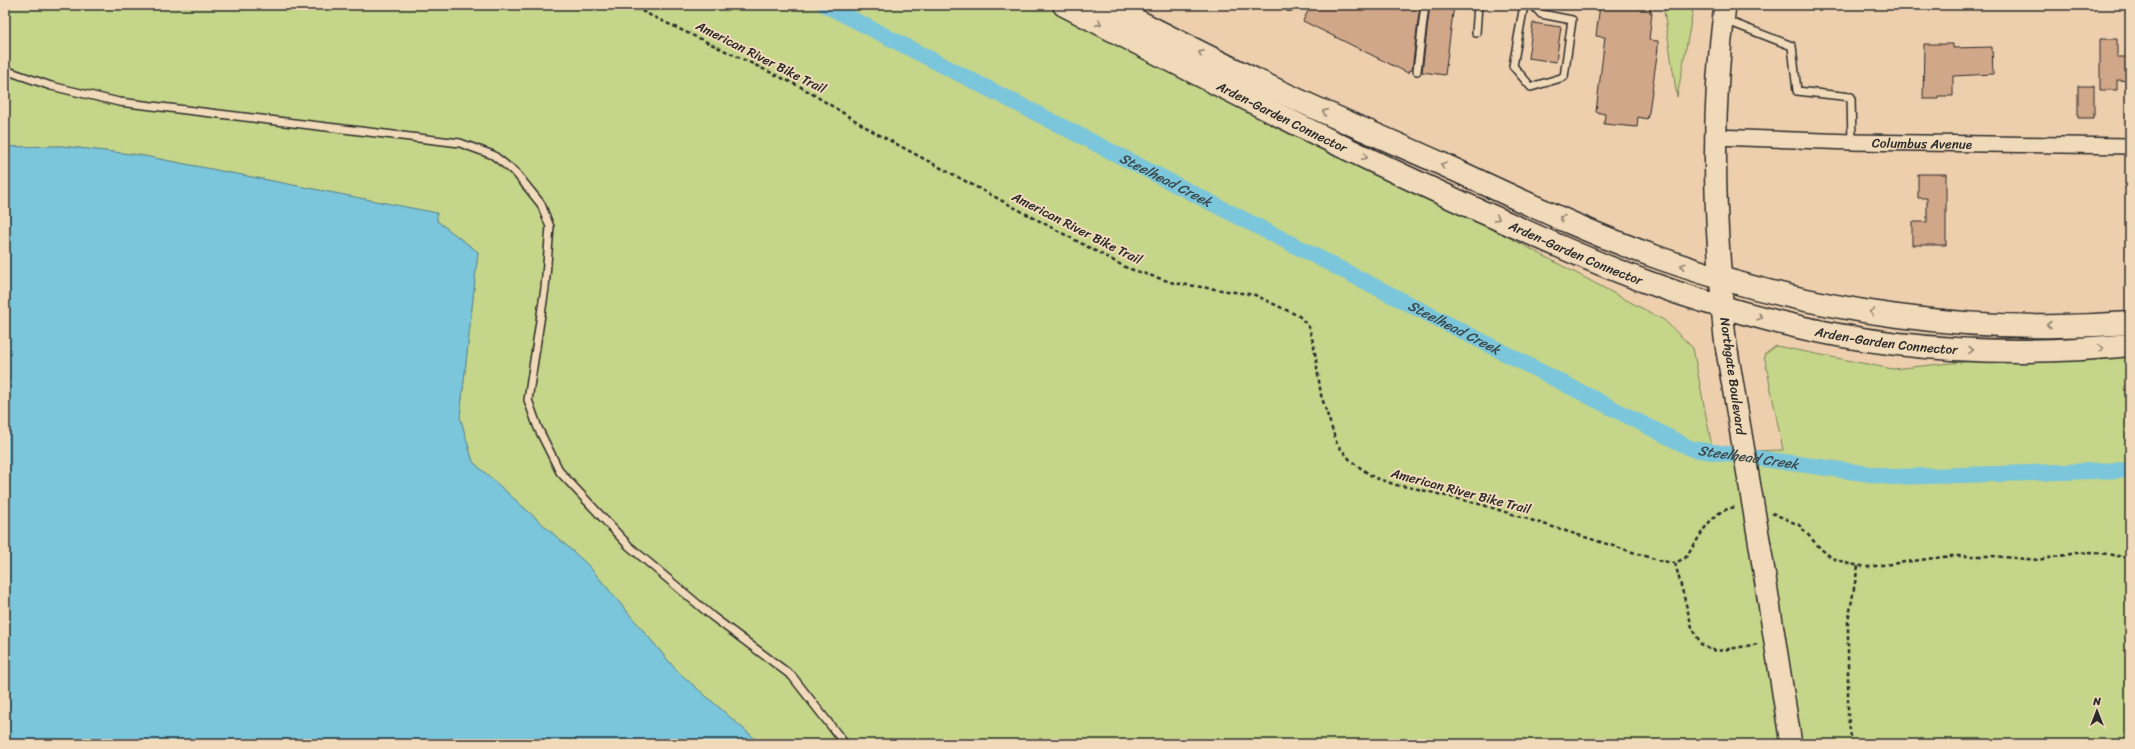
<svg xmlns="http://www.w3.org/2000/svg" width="2135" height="749" viewBox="0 0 2135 749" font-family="Sriracha,sans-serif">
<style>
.green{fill:#c5d589;stroke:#78805a}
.water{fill:#7bc6db;stroke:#5b8895}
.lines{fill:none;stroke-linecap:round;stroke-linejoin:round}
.canal{stroke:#7bc6db;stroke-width:16}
.building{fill:#d1a789;stroke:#2b2b2b}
.service-casing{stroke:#2b2b2b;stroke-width:10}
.minor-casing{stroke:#2b2b2b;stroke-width:18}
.secondary-casing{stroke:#2b2b2b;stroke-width:24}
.primary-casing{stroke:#2b2b2b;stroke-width:25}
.path{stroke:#2b2b2b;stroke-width:2.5;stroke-dasharray:4 3;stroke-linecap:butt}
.service{stroke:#f1dab9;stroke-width:7}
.minor{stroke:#f1dab9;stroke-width:15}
.secondary{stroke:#f1dab9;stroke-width:21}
.primary{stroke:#f1dab9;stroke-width:22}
.secondary-bridge-casing{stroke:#2b2b2b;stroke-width:24;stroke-linecap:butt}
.secondary-bridge{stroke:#f1dab9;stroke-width:21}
.oneway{stroke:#8e8272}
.labels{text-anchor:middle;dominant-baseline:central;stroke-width:4;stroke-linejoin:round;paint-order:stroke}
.street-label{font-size:13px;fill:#2b2b2b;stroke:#f1dab9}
.water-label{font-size:14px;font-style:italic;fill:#3b4a4e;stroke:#f1dab9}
</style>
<rect width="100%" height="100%" fill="#edcfae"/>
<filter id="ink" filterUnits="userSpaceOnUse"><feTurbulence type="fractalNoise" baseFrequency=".025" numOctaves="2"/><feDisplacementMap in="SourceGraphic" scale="8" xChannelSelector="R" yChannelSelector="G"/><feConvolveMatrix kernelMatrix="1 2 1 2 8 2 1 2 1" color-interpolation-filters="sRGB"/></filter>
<g filter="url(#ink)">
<path class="green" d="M5 5H1073L1664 320 1693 348 1713 452 1783 450 1764 355 1776 346 1892 369 2130 345V744H761L677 671 588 565 473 462 460 417 478 252 437 221 436 213 139 155 61 146 5 147Z
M1663 5H1694L1677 97Z"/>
<path class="water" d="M61 146 139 155 437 213V221L478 252 460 417 473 462 588 565 677 671 761 744H5V147Z"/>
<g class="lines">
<path class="canal" id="s1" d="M825 5 1692 449 1891 477 2130 470"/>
</g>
<path class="building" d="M1311 5H1420L1412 70H1409L1408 73 1303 21Z
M1430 5H1454L1445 75 1422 72Z
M1600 5H1651L1650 13H1652L1649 40 1658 41V48L1649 112 1647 119 1638 117 1637 127 1604 124 1605 114 1596 112 1605 37 1596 36Z
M1533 23 1561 27 1556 62 1528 58Z
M2100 39H2117V57H2130V81L2117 80V90H2100Z
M1924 44H1953V48L1992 47 1993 74 1953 76V96H1938V99H1923Z
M2078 86H2094V118H2078Z
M1918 174H1946V245H1912V222H1927V198H1918Z"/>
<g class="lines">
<g class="service-casing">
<path id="service" d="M1524 5 1513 66 1531 87 1564 77 1572 20 1541 14 1533 5
M1289 7 1290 5
M1725 20 1792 46 1797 91 1851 97 1852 142
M1476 33 1478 5
M5 70 51 86 119 102 460 143 493 155 516 173 541 204 550 227 545 288 528 400 538 428 560 472 629 546 713 617 792 676 845 744
M1417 71 1425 5"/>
</g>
<g class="minor-casing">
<g id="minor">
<path id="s2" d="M1714 137 1852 142 2130 146"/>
</g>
</g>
<g class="secondary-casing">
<path id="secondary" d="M1725 5C1713 95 1713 179 1720 269 1722 296 1722 324 1727 351
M1760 546 1791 744"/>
</g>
<g class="primary-casing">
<g id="primary">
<path id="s3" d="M1064 5C1210 81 1355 156 1505 222 1552 243 1599 265 1647 282 1690 298 1734 311 1778 322 1893 351 2013 357 2130 345"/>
<path d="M1106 5C1158 31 1210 58 1262 83 1321 112 1382 137 1442 164 1514 197 1587 233 1662 259 1811 312 1973 335 2130 323"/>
</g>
</g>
<path class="path" d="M629 5 801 87 874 132 1127 268 1174 283 1255 295 1299 316 1309 327 1314 346 1321 395 1337 444 1351 461 1373 477 1396 485 1418 489 1483 505 1661 561 1675 563 1685 558C1701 539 1707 511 1736 507
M1772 513 1799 525 1821 549 1832 558 1849 564 1868 567 1950 556H1992L2038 560 2076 553 2095 552 2130 558
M1675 563 1692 627 1701 644 1709 649 1717 651 1758 644
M1852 744 1848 716V622L1858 566"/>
<use href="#service" class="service"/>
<use href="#minor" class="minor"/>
<use href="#secondary" class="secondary"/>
<use href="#primary" class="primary"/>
<g class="secondary-bridge-casing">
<path id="secondary-bridge" d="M1727 351 1760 546"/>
</g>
<use href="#secondary-bridge" class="secondary-bridge"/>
</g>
<defs><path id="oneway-chevron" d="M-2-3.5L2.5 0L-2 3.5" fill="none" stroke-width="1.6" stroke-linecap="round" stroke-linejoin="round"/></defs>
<g class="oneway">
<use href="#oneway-chevron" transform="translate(1099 23) rotate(27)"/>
<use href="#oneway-chevron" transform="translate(1201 53) rotate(-153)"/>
<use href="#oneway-chevron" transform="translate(1325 112) rotate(-156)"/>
<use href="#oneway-chevron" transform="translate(1365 157) rotate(26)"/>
<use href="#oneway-chevron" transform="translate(1443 165) rotate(-156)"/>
<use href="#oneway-chevron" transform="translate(1497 218) rotate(24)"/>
<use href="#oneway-chevron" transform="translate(1562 218) rotate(-157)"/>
<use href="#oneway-chevron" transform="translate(1683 266) rotate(-163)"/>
<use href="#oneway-chevron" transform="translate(1872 312) rotate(-171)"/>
<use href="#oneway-chevron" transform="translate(1760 317) rotate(16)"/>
<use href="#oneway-chevron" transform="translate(2049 325) rotate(180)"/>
<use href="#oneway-chevron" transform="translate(2101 348) rotate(-4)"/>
<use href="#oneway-chevron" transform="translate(1971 350) rotate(3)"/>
</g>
</g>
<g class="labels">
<g class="street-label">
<text transform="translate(761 57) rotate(27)">American River Bike Trail</text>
<text stroke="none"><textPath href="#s3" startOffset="245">Arden-Garden Connector</textPath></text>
<text stroke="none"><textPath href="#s2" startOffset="208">Columbus Avenue</textPath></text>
<text transform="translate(1077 228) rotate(27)">American River Bike Trail</text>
<text stroke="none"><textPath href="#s3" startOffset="569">Arden-Garden Connector</textPath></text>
<text stroke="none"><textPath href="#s3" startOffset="893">Arden-Garden Connector</textPath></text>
<text transform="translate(1733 376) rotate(82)">Northgate Boulevard</text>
<text transform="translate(1461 491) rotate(15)">American River Bike Trail</text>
</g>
<g class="water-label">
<text stroke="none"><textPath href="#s1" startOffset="383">Steelhead Creek</textPath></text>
<text stroke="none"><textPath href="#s1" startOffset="707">Steelhead Creek</textPath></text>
<text stroke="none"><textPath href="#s1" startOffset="1031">Steelhead Creek</textPath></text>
</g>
</g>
<rect width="2135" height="749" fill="none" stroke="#f1dab9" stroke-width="20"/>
<rect x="10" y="10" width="2115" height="729" fill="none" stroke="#2b2b2b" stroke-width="1.5" filter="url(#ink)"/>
<g transform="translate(2097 711)" stroke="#f1dab9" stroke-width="3" paint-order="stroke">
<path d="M0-3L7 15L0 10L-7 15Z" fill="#2b2b2b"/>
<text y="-6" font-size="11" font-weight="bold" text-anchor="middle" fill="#2b2b2b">N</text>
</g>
</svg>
